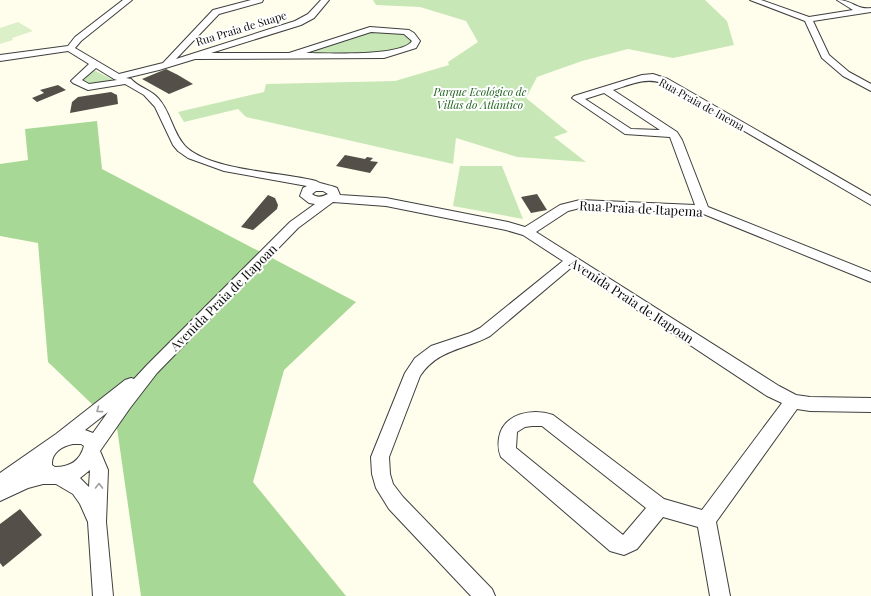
<svg xmlns="http://www.w3.org/2000/svg" width="871" height="596" viewBox="0 0 871 596" font-family="'Playfair Display',serif">
<style>
.green{fill:#c7e8b6}
.forest{fill:#a8d896}
.pitch{fill:#dbefc8}
.building{fill:#554f49}
.lines{fill:none;stroke-linecap:round;stroke-linejoin:round}
.minor-casing{stroke:#3f3f3f;stroke-width:2}
.minor{fill:#fff;fill-rule:evenodd}
.oneway{stroke:#9e9e9e}
.labels{text-anchor:middle;dominant-baseline:central;stroke-width:4;stroke-linejoin:round;paint-order:stroke}
.far-street-label{font-size:11px;fill:#0c0c0c;stroke:#fff}
.far-park-label{font-size:11px;font-style:italic;fill:#20621e;stroke:#fff}
.street-label{font-size:13px;fill:#0c0c0c;stroke:#fff}
</style>
<rect width="100%" height="100%" fill="#fffeec"/>
<path class="green" d="M373 0H705L727 21 734 45 673 58 628 49 582 61 537 77 526 98 568 132 554 137 586 162 517 157 456 138 453 164 246 117 238 109 184 122 178 112 264 92 266 84 395 81 449 65 448 62 478 42 466 21 420 7 376 5Z
M368 30C382 31 404 31 413 42L410 47 383 54 296 55Z
M92 69 115 81 90 85 80 80Z
M460 166H502L523 219 453 206Z"/>
<path class="forest" d="M97 121 102 169 356 302 284 370 253 482 346 596H141L117 428 48 362 38 243 0 236V164L28 160 25 129Z"/>
<path class="pitch" d="M18 22 33 31 12 38 13 40 0 44V28Z"/>
<path class="building" d="M166 69 178 75 193 84 169 94 142 79Z
M58 85 66 90 37 102 32 98 44 93 40 90Z
M111 92 117 95 118 104 70 113 72 102 78 97Z
M345 155 365 159 367 157 373 158 370 161 378 162 370 173 336 166Z
M537 194 547 210 531 213 521 197Z
M268 195 275 198 278 205 277 209 253 230 241 227Z
M20 509 42 535 3 567 0 563V524Z"/>
<g class="lines">
<g class="minor-casing">
<path id="minor" d="M123 0H132L81 41 75 48 119 74 163 63 213 10 251 0H263L262 2 219 14 176 59 295 21 308 14 321 0H329L314 18 301 25 211 53H289L370 27 409 30 414 33 420 41 416 48 384 58 195 59 159 70 126 78 131 79C138 87 151 90 158 98 171 112 172 132 185 146 210 171 282 172 316 181 320 184 331 185 337 188L340 195 386 198 508 222 525 227 560 205 580 200 695 205 670 137 625 134 572 98 574 96 642 75 653 74 668 79 871 196V205L662 83C644 77 630 85 613 90L677 132 682 140 708 207 871 272V282L701 213 580 208 568 211 536 232 779 386 796 395 810 397 871 398V412L810 411 797 409 716 522 730 596H710L698 527 663 517 637 549 624 555 610 551 501 457C498 450 498 445 499 438 503 413 533 408 553 415L664 499 702 510 782 403 767 396 572 267 490 336C464 350 438 349 420 376L389 457 390 474 393 484 403 497 492 589 495 596H471L389 509 376 488 372 474 371 457 405 373 415 358 431 346 470 333 480 328 563 261 523 235 506 230 386 206 333 202 298 228 157 373 130 408 100 451 108 470 106 522 113 596H93L88 522 80 504 73 494 56 484H43L28 488 0 501V473L56 434 125 380 131 378 134 379 147 365 290 222 315 204 309 203 300 196 303 188 307 186 224 171 188 158 178 151 173 145 155 107 144 95 125 84 88 90 73 83 71 81 73 79 89 64 68 51 0 61V55L68 46 75 37ZM371 32 404 34 412 41C402 57 326 53 306 53ZM96 68 114 79 117 80 89 84 82 80ZM604 93 660 130 631 129 585 99ZM316 191H323L328 194C322 197 317 198 312 194ZM108 412 93 433 85 430ZM532 426H542L646 508 623 535 516 448 517 432 525 427ZM73 444H81L84 446C80 461 70 467 55 467L52 465C51 453 62 446 73 444ZM90 470 89 487 80 478Z
M750 0H761L809 17 853 10 837 0C853 0 856 10 871 8V12L813 21 829 55 849 72 871 84V91L843 76 822 58 805 21Z"/>
</g>
<use href="#minor" class="minor"/>
</g>
<defs><path id="oneway-chevron" d="M-2-3.5L2.5 0L-2 3.5" fill="none" stroke-width="1.6" stroke-linecap="round" stroke-linejoin="round"/></defs>
<g class="oneway">
<use href="#oneway-chevron" transform="translate(99 410) rotate(143)"/>
<use href="#oneway-chevron" transform="translate(99 486) rotate(-89)"/>
</g>
<g class="labels">
<g class="far-street-label">
<text transform="translate(241 28) rotate(-17)">Rua Praia de Suape</text>
<text transform="translate(702 104) rotate(29)">Rua Praia de Inema</text>
</g>
<g class="far-park-label">
<text x="480" y="91">Parque Ecológico de<tspan x="480" dy="13">Villas do Atlântico</tspan></text>
</g>
<g class="street-label">
<text transform="translate(641 208) rotate(3)">Rua Praia de Itapema</text>
<text transform="translate(223 297) rotate(-45)">Avenida Praia de Itapoan</text>
<text transform="translate(632 300) rotate(33)">Avenida Praia de Itapoan</text>
</g>
</g>
</svg>
